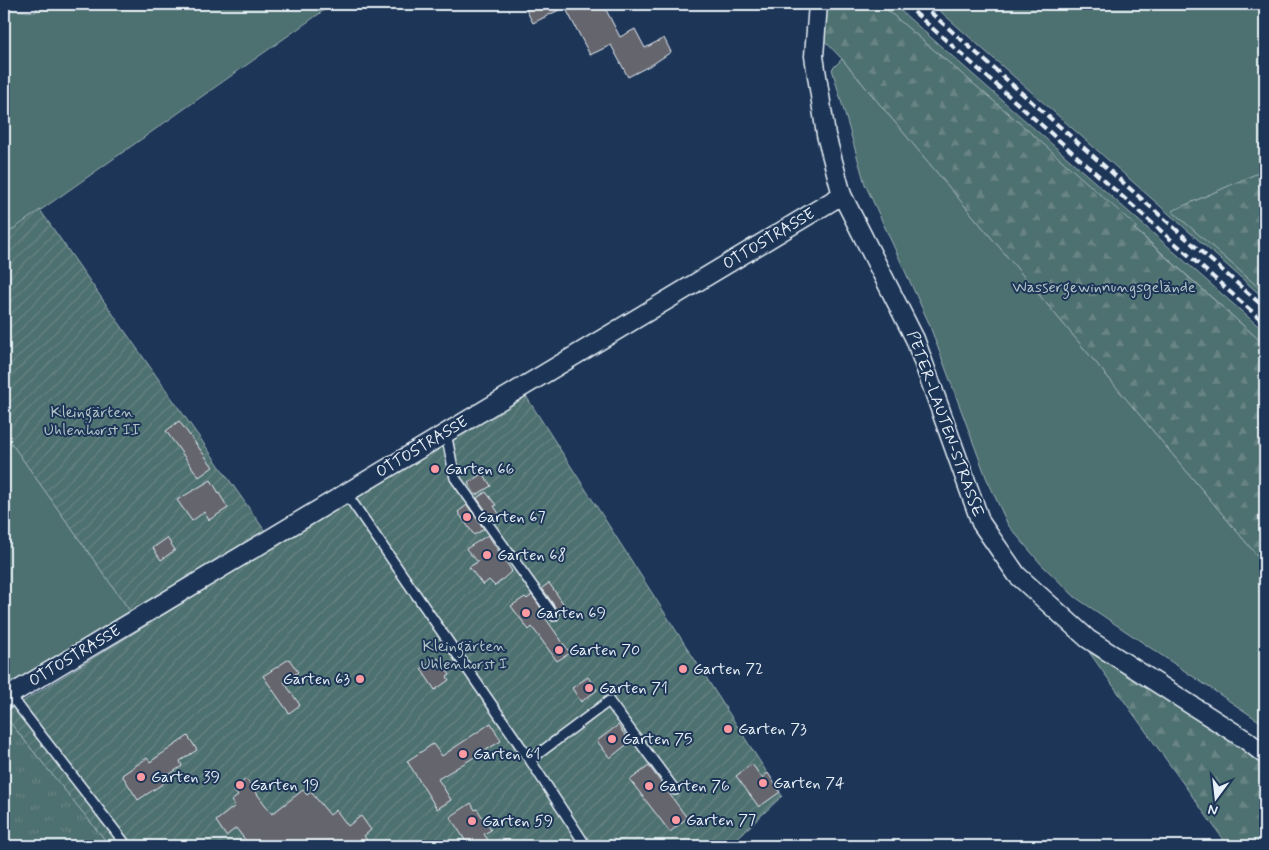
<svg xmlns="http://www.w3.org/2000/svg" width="1269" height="850" viewBox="0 0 1269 850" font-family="Mynerve,sans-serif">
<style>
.grass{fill:#4e6f6f;stroke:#9bb0b4}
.forest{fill:url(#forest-firs);stroke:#9bb0b4}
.park{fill:url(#park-tufts);stroke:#9bb0b4}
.garden{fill:url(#garden-furrows);stroke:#9bb0b4}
.building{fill:#65656e;stroke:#e8f1f8}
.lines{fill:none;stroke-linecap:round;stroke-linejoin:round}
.lane-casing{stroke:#e8f1f8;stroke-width:12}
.street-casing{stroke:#e8f1f8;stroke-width:21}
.lane{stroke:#1d3557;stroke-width:9}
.street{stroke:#1d3557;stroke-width:18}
.rail{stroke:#e8f1f8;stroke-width:4;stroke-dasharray:8 4;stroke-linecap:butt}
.poi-dot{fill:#ff9aa2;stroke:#1d3557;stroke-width:2}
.labels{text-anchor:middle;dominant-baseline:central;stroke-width:4;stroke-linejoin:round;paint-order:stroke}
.street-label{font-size:16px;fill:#e8f1f8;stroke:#1d3557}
.park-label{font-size:16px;fill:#b2c4c8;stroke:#1d3557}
.poi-label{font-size:16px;fill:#e8f1f8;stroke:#1d3557;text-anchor:start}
</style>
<defs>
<pattern id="forest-firs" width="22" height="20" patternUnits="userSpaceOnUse" patternTransform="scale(1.25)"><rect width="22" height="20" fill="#4e6f6f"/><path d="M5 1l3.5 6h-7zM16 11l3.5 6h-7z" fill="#688484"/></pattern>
<pattern id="park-tufts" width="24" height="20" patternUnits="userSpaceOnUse" patternTransform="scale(1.25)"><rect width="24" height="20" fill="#4e6f6f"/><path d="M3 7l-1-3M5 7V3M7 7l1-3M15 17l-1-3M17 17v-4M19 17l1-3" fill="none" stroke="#688484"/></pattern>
<pattern id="garden-furrows" width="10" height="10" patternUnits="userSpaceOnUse" patternTransform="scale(1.25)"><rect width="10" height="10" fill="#4e6f6f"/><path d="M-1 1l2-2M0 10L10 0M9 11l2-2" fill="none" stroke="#688484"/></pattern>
</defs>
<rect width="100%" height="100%" fill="#1d3557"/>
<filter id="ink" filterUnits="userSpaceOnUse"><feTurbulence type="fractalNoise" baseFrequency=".02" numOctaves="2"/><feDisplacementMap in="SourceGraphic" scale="10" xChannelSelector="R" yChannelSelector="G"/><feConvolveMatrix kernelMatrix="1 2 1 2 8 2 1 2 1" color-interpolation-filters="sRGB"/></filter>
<g filter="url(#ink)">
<path class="grass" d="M37 4H333L4 236V9L36 12Z
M880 4H893L1265 332V345L1134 228 1136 227 1023 126Z
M932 4H1265V171V170L1172 211 1265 293V299Z
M842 59 1265 565V725L1075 597 1041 564 1008 525 986 477 928 321 865 184 832 69Z
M4 433 130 611 4 688Z"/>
<path class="forest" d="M826 4H880L1023 126 1137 227 1134 229 1265 345V565L842 59 823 39Z
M1265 170V293L1172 211Z
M1089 652 1253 753 1265 766V846H1228Z"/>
<path class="park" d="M4 715 110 846H4V777C12 757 8 754 4 735 2 729 4 721 4 715Z"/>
<path class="garden" d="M40 210 265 531 130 611 4 433V236Z
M524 393 782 796 729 846H110L4 715V713Z"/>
<path class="building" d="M523 4H603L620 37 635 29 645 48 664 38 671 52 653 64 628 77 611 45 590 55 565 7 533 23Z
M179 421 213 467 199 477 166 431Z
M483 473 491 486 476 495 468 483Z
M211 480 228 508 209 520 204 512 192 521 177 500Z
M486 492 496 505 494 506 501 517 494 522 477 498Z
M467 505 484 529 474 535 458 512Z
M488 535 512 571 495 586 489 580 483 585 469 567 478 562 466 549Z
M167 538 175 550 161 560 153 548Z
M549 583 565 606 558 611 542 588Z
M532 595 548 618 546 619 570 653 557 661 532 627 529 630 511 606 525 597 527 599Z
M438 658 450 675 447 677 449 680 435 690 421 669Z
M289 659 298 672 284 682 300 705 289 713 263 676Z
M588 677 597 690 581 702 572 688Z
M491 723 501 741 438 779 451 800 437 809 407 761 433 744 442 756Z
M618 725 630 742 610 758 597 741Z
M188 736 197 750 180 761 182 766 161 780 164 783 138 800 122 775 147 758 150 762Z
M752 764 762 778 768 773 780 792 759 807 736 776Z
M649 766 687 818 670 832 630 780Z
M246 779 272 814 303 790 307 795 311 792 330 815 336 810 348 826 361 816 371 830 364 836 371 846H250L236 828 226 836 216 821 235 806 231 801 238 796 233 790Z
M471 803 475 810 477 809 491 830 484 834 492 846H469L450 817Z"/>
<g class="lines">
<g class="lane-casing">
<path id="lane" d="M446 433 455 478 554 616
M346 493 530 760 586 846
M10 695 127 846
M530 760 609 701 675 790"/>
</g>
<g class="street-casing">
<path id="street" d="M818 4 814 56 826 135 842 195 915 339 981 523 1017 575 1088 639 1246 740 1265 755
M4 700 10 695 842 195"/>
</g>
<use href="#lane" class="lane"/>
<use href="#street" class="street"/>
<path class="rail" d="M905 4 1265 323
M921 4 1265 308"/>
</g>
</g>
<g class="poi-dot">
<circle cx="435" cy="469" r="5"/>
<circle cx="467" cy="517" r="5"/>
<circle cx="487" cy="555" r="5"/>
<circle cx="526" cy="613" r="5"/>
<circle cx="559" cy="650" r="5"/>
<circle cx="683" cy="669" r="5"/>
<circle cx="360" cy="679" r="5"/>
<circle cx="589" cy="688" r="5"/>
<circle cx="728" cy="729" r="5"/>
<circle cx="612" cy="739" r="5"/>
<circle cx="463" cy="754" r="5"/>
<circle cx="141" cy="777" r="5"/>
<circle cx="763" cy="783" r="5"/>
<circle cx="240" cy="785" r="5"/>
<circle cx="649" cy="786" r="5"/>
<circle cx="676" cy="820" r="5"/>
<circle cx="472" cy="821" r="5"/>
</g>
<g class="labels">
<g class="street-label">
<text transform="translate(769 239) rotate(-31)">OTTOSTRASSE</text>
<text transform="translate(945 424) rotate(70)">PETER-LAUTEN-STRASSE</text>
<text transform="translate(422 447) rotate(-31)">OTTOSTRASSE</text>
<text transform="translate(75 656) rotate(-31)">OTTOSTRASSE</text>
</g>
<g class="park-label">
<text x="1104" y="287">Wassergewinnungsgelände</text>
<text x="92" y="412">Kleingärten<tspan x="92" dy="18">Uhlenhorst II</tspan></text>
<text x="464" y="646">Kleingärten<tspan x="464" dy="18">Uhlenhorst I</tspan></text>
</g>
<g class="poi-label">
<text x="445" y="469">Garten 66</text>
<text x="477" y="517">Garten 67</text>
<text x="497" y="555">Garten 68</text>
<text x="536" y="613">Garten 69</text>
<text x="569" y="650">Garten 70</text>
<text x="693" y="669">Garten 72</text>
<text x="350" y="679" text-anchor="end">Garten 63</text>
<text x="599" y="688">Garten 71</text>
<text x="738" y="729">Garten 73</text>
<text x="622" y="739">Garten 75</text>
<text x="473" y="754">Garten 61</text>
<text x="151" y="777">Garten 39</text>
<text x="773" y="783">Garten 74</text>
<text x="250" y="785">Garten 19</text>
<text x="659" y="786">Garten 76</text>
<text x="686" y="820">Garten 77</text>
<text x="482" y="821">Garten 59</text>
</g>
</g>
<rect width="1269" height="850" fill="none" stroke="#1d3557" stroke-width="20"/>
<rect x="10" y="10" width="1249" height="830" fill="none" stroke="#e8f1f8" stroke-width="2" filter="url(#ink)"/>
<g transform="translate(1216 798) rotate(195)" stroke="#1d3557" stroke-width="4" paint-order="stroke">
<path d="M0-4L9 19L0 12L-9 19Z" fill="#e8f1f8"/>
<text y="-8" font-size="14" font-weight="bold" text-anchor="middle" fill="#e8f1f8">N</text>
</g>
</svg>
